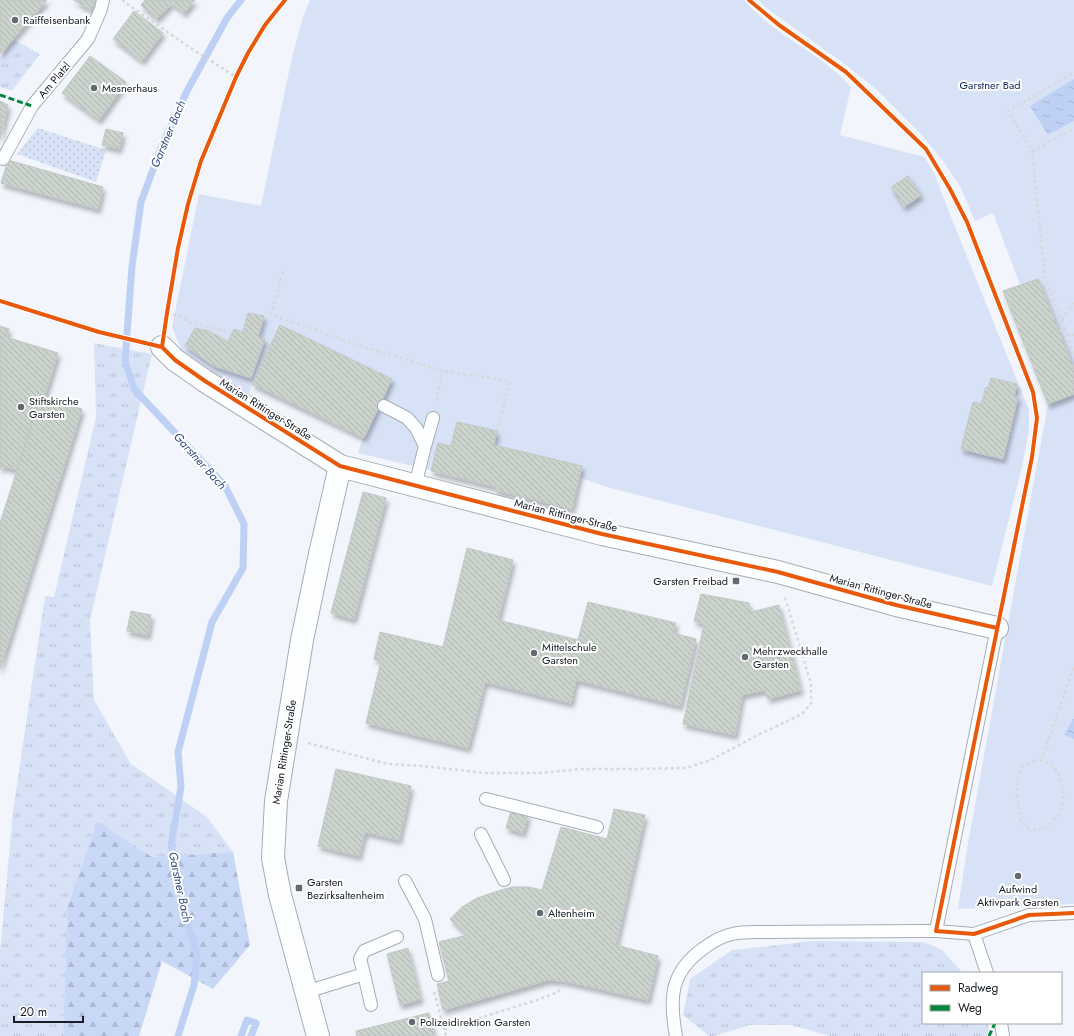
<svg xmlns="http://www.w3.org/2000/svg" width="1074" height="1036" viewBox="0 0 1074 1036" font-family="Jost,sans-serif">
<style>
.grass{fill:url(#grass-tufts)}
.forest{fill:url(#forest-firs)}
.park{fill:#d8e2f7}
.garden{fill:url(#garden-dots)}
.water{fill:url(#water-ripples)}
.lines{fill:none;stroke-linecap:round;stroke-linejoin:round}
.stream{stroke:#bed1f5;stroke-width:7}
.building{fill:url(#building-back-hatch);stroke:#c2c7c6;filter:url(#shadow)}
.lane-casing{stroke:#a8acb4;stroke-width:14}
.street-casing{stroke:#a8acb4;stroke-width:24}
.path{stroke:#d7d8da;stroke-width:2.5;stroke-dasharray:3 3;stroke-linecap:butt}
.lane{stroke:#fdfeff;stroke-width:12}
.street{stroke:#fdfeff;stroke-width:22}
.quiet{stroke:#00873e;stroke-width:3;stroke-dasharray:6 3;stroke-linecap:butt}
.cycleway-casing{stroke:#fff;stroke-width:6}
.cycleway{stroke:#e8590c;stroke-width:4}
.poi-dot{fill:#646870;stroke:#fff;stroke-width:1.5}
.labels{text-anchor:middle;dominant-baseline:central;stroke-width:4;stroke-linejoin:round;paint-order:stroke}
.poi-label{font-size:11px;fill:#171c25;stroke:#fff;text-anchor:start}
.street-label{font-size:11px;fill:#171c25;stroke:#fff}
.park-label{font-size:11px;fill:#152d66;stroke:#fff}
.water-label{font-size:12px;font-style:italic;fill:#324d8a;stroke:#fff}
</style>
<defs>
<pattern id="grass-tufts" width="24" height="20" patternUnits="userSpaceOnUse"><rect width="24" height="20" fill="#d8e2f7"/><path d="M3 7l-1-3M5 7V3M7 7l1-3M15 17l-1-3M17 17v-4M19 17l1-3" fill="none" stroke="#b9c1d4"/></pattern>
<pattern id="forest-firs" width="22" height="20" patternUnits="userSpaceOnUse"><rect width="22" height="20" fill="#c9d8f6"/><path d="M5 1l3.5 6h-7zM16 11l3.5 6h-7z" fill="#acb9d3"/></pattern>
<pattern id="garden-dots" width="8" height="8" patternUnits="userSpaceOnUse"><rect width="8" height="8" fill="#d8e2f7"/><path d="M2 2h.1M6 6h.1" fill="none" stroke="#b9c1d4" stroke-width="1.8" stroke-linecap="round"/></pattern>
<pattern id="water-ripples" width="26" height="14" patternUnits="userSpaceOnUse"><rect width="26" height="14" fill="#bed1f5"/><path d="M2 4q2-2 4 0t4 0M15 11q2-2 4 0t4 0" fill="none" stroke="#a3b3d2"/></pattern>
<pattern id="building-back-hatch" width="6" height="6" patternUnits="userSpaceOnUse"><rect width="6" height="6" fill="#cbd3cd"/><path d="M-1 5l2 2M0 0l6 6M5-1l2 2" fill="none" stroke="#aeb5b0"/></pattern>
<filter id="shadow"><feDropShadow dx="2.5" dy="4.5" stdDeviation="2" flood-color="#0004"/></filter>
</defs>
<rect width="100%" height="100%" fill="#f2f5fc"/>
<path class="grass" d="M14 40 40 54 12 91 0 87V57Z
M94 343 152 354 90 620 94 700 131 764 207 817 233 852 152 857 97 821 67 908 63 1036H0V952L13 811 45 596 54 597 96 417Z
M812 941 924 942 942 950 963 973H923V1023H987L989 1027 987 1036H830L791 1025H750L714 1036H709L683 1015 690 979 732 950Z"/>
<path class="forest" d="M97 821 152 857 233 852 250 945 213 989 162 961 139 1036H63L67 908Z"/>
<path class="park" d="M310 0H744C767 27 798 43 826 64 835 71 843 79 851 87L840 135 924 157 934 173 949 212 1029 410V430L1022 467 992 586 607 487 581 478 572 509 495 490 496 486 358 453 363 438 252 385 248 398 183 353 172 327 199 194 261 206 292 57 303 17Z
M759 0H1074V904L958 909 967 849 1048 404 1003 291 1020 285 993 213 975 221 960 186 943 161 921 134 877 90 846 65 765 7Z"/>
<path class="garden" d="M38 128 106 150 96 182 17 154Z"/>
<path class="water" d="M1074 79V121L1048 135 1030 106Z
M1073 719H1074V739L1064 735Z"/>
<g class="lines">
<path class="stream" d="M178 1036 194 985 197 953 187 922 180 879 171 846 181 787 178 752 212 622 243 568 244 524 225 486 134 389 125 361 132 266 141 202 161 148 187 91 227 18 241 0
M241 1036 247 1020 256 1023 251 1036"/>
</g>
<path class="building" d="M0 0H47L0 54Z
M73 0H97L91 10Z
M145 0H195L184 13 172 3 157 19 141 5Z
M134 11 163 33 142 61 113 39Z
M90 56 126 82 99 120 62 93Z
M0 101 8 105 0 139Z
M106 129 123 133 119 149 102 145Z
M8 160 103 187 98 209 1 183Z
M908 176 921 195 904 207 891 187Z
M1038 279 1074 368V394L1048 404 1003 291Z
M248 313 264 316 258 337 265 339 251 378 214 366 185 346 195 328 209 331 228 342 234 329 243 332Z
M280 325 392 379 364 438 252 384Z
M0 326 9 329 6 337 58 353 44 398 40 418 34 417 17 470 1 466 0 470Z
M991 378 1017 384 1014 396 1018 397 1003 459 961 449 973 402 981 404 986 387 988 388Z
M44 398 82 409 0 669V523L34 417 40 418Z
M457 422 497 431 494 445 582 466 572 509 495 490 496 487 431 471 438 443 451 446Z
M363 492 386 498 354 619 331 613Z
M467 548 513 560 498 620 578 640 588 602 676 623 673 633 696 639 680 706 576 680 571 703 485 682 468 748 366 723 381 661 374 659 380 632 443 647Z
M701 594 749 603 751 612 779 605 801 690 768 699 765 690 742 695 735 735 683 724 704 624 694 621Z
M131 611 151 615 148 635 127 631Z
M336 769 411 786 399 840 365 832 359 856 318 846Z
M614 809 645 815 616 945 658 956 648 1000 564 981 548 980 443 1010 437 984 449 981 439 942 467 935 450 919 462 907 477 898 498 891 512 887H529L542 890 561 827 607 839Z
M511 811 528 815 523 833 506 828Z
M408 948 421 999 400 1005 387 954Z
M429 1013 434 1036H357L356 1031Z"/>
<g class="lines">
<g class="lane-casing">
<path id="lane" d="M3 159 32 106 88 39 101 9 103 0
M384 406 407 418 416 428 425 446 415 486
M425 446 433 418
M486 799 597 827
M481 834 504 880
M405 881 425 919 438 975
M936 931 997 628
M974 934 987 973
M364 974 371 1005
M306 992 364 974 360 959 364 951 397 937
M1001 1023 1003 1036
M676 1036C669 998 670 972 704 948 712 942 723 936 732 934 740 932 749 932 757 932L922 931H936L974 934 1029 915 1074 913"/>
</g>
<g class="street-casing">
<path id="street" d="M162 347 175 360 205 381 340 466 602 534 778 572 896 605 997 628
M318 1036 280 895 273 858 276 801 302 640 320 554 340 466"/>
</g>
<path class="path" d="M122 0 186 45 236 77
M1032 151 1074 128
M283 272 271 315 355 344 443 371 510 381 497 431
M0 301 99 332 141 342
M167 313 180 316 191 323 226 331
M1062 320 1074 301
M165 326 178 248 188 204 201 161 236 77 248 53 265 25 285 0
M1065 329 1045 278 1032 151 1008 111 1074 73
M1059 331 1065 329 1074 353
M1067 335H1074
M1016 348 1024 345
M436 401 443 371
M308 743 388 764 423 766 485 773H540L581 769H634L686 768 711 760 756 736 802 714 811 703V684L785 597
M1033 761H1041L1049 763 1057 771 1062 782 1063 797 1059 815 1046 828 1036 830 1027 828 1020 818 1017 795 1018 778 1023 767Z
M1041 761 1074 666
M434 992 446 1036
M444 1029 537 1000 558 992 564 981"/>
<use href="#lane" class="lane"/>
<use href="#street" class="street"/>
<path class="quiet" d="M0 95 32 106
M989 1036 995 1023"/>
<g class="cycleway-casing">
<path id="cycleway" d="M749 0 779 25 846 72 926 149 950 189 967 222 1033 392 1037 418 1032 457 936 931 974 934 1029 915 1074 913
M0 301 99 332 162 347
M162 347 175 360 205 381 340 466 602 534 778 572 896 605 997 628
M162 347 167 313 178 248 188 204 201 161 236 77 248 53 265 25 285 0"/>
</g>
<use href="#cycleway" class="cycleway"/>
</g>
<g class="poi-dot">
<circle cx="15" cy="20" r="4"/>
<circle cx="94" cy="88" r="4"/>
<circle cx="21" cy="407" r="4"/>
<rect x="732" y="577" width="8" height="8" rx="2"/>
<circle cx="534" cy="653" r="4"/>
<circle cx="745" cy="657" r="4"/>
<circle cx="1018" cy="876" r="4"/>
<rect x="295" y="884" width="8" height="8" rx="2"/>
<circle cx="540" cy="913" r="4"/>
<circle cx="412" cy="1022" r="4"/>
</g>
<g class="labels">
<g class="poi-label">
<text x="23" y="20">Raiffeisenbank</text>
<text x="102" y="88">Mesnerhaus</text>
<text x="29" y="401">Stiftskirche<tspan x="29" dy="13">Garsten</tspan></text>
<text x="728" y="581" text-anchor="end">Garsten Freibad</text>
<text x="542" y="647">Mittelschule<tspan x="542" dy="13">Garsten</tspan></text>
<text x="753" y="651">Mehrzweckhalle<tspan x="753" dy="13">Garsten</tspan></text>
<text x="307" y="882">Garsten<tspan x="307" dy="13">Bezirksaltenheim</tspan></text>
<text x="1018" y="889" text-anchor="middle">Aufwind<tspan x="1018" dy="13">Aktivpark Garsten</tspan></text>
<text x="548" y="913">Altenheim</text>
<text x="420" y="1022">Polizeidirektion Garsten</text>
</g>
<g class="street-label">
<text transform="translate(54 80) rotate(-50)">Am Platzl</text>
<text transform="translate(266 409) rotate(32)">Marian Rittinger-Straße</text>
<text transform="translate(566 515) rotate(14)">Marian Rittinger-Straße</text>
<text transform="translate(881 591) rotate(15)">Marian Rittinger-Straße</text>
<text transform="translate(284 752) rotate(-81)">Marian Rittinger-Straße</text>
</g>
<g class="park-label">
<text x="990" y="85">Garstner Bad</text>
</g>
<g class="water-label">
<text transform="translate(168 134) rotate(-67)">Garstner Bach</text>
<text transform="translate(200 461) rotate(48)">Garstner Bach</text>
<text transform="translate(180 887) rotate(78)">Garstner Bach</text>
</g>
</g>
<rect x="922" y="972" width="140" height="52" fill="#ffffff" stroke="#a2a4a8"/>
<rect x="930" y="985" width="20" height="6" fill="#e8590c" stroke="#a2a4a8"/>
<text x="958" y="992" font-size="12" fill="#171c25">Radweg</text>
<rect x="930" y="1005" width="20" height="6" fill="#00873e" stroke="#a2a4a8"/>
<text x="958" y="1012" font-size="12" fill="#171c25">Weg</text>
<path d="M14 1016v6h69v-6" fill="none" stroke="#171c25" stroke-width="2"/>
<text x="20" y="1016" font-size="12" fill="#171c25" stroke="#ffffff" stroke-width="3" paint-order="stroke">20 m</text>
</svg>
